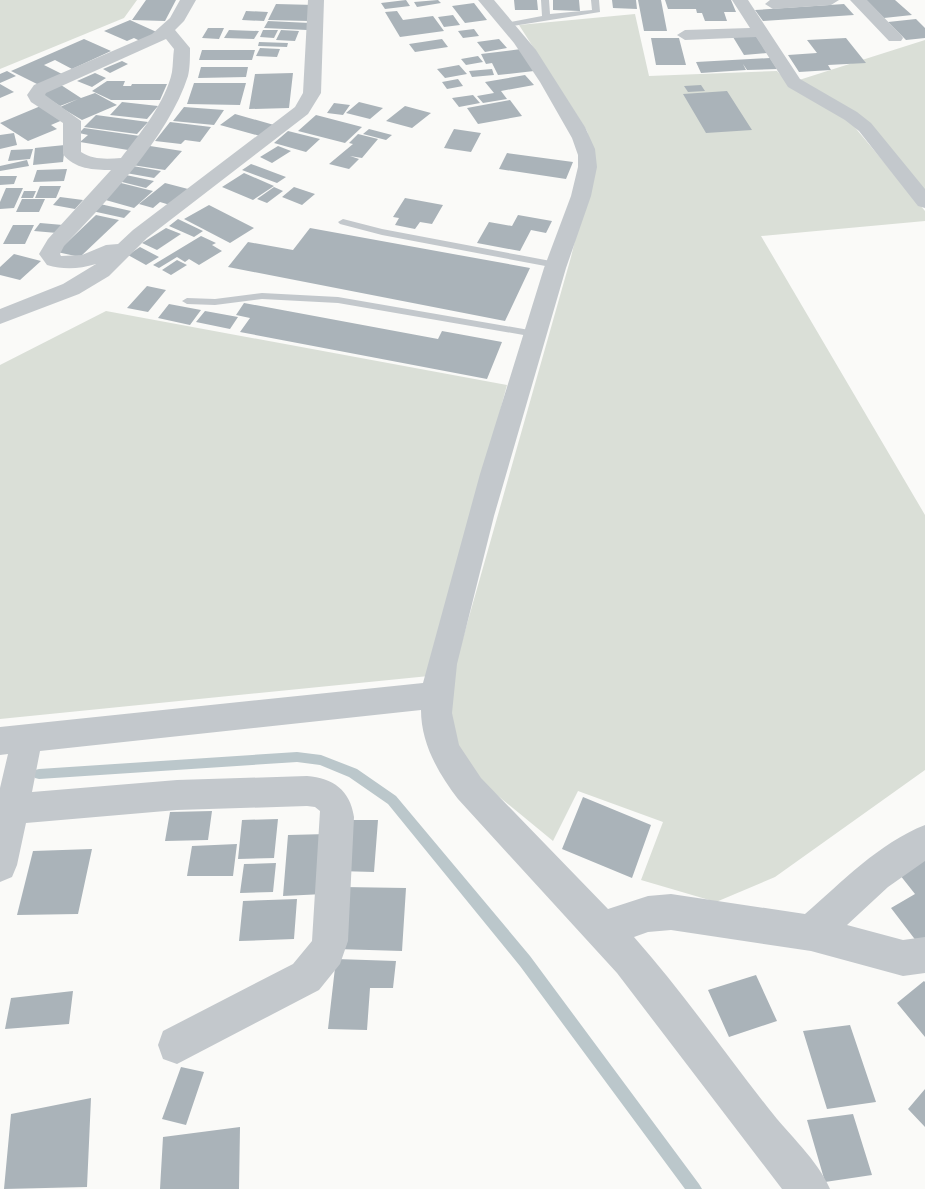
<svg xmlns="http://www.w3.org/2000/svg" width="925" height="1189" viewBox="0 0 925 1189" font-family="'Alegreya Sans',sans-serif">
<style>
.green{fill:#dadfd7}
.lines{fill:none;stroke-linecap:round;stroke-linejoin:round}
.stream{fill:#bbc7cb;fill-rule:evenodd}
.building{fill:#aab3b9}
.lane{fill:#c3c8cc;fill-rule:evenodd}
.street{fill:#c3c8cc;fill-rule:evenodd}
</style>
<rect width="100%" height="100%" fill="#fafaf8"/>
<path class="green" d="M0 0H137L124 18 0 69Z
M635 14 649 76 777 71 787 82 847 118 925 211V221L761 236 925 515V770L775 877 716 902 641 880 663 822 578 791 553 841 475 777 458 753 448 691 571 257 595 158 587 131 519 25Z
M925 40V191L884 140 799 80Z
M106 311 507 385 429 676 0 719V365Z"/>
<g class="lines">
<path class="stream" d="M297 752 321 755 357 769 396 796 530 956 699 1184 702 1189H685L520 966 388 804 349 777 320 765 297 762 39 779 35 778 33 774 35 770 39 769Z"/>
</g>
<path class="building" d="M146 0H176L165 21 132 20Z
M406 0 410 6 385 9 381 3Z
M438 0 441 3 417 7 414 2Z
M514 0H537L538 10H515Z
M553 0H579L580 11 553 10Z
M612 0H636L637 9 613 8Z
M638 0H661L667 31H644Z
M665 0H731L736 12H724L727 21H705L702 13H697L696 9H668Z
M866 0H895L912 15 884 18Z
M474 3 487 20 465 23 452 6Z
M276 4 315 5 309 21 268 20Z
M844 4 854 15 763 21 755 10Z
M246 11 268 12 264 21 242 20Z
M397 11 403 20 433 16 444 31 400 37 385 12Z
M453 15 460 25 444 27 438 17Z
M916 19 925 28V38L906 40 888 22Z
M130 20 161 34 142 42 134 38 127 41 104 31Z
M268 21 310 23 307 30 264 28Z
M208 28H224L219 39 202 38Z
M474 29 479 36 463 38 458 31Z
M229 30 259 31 254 39 224 38Z
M263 30H278L274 38 260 37Z
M281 30 299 31 295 41 276 40Z
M756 36 767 53 744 55 733 37Z
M651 38H679L686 65H656Z
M846 38 866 63 828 65 831 70 799 72 788 55 817 53 807 40Z
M84 39 111 51 72 69 55 60 44 65 66 76 41 86 11 71Z
M442 39 448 47 415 52 409 44Z
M499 39 507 48 485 52 477 42Z
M259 42 288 43 287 47 258 46Z
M260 48 280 49 277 57 256 56Z
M521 49 534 71 498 75 492 63 486 64 481 54Z
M202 50H255L252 60H199Z
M478 56 483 62 466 65 461 59Z
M770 58 777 69 747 70 743 64 746 70 701 73 696 62Z
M122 61 128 64 110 73 103 69Z
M459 65 467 74 445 78 437 69Z
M201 67H248L246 77 198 78Z
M492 69 494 75 472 77 469 71Z
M7 71 16 76 0 83V74Z
M95 73 106 78 92 87 77 81Z
M293 73 289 108 249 109 255 74Z
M525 75 534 85 501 91 507 99 483 103 477 96 494 93 485 82Z
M458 79 463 86 447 89 442 82Z
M107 81H125L123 86H131L132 84H167L160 100H111L92 91Z
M194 83H246L240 105 187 104Z
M0 84 14 92 0 98Z
M61 85 81 98 95 93 117 105 82 120 60 107 78 99 60 106 40 93Z
M701 85 705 91 688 92 684 86Z
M727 91 752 130 706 133 683 94Z
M473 95 480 103 459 107 452 98Z
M510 100 522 116 478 124 467 108Z
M122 102 158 106 147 119 110 115Z
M359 102 383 108 370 119 346 113Z
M334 103 350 105 343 115 327 113Z
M43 105 65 119 51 125 57 129 28 141 0 123Z
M405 106 431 113 412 128 386 121Z
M184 107 224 110 214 125 173 121Z
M235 114 274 125 260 136 220 125Z
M96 115 148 122 137 134 84 127Z
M316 115 362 127 345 143 298 131Z
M170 122 211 127 200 142 185 140 181 144 155 141Z
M84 128 140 136 128 150 80 142 88 135 79 133Z
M369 129 392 135 386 140 363 134Z
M454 129 481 133 471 152 444 148Z
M288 131 320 139 306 152 274 143Z
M14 133 17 145 0 149V135Z
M358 134 378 139 362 158 350 156 359 159 349 169 329 164 353 144 349 143Z
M65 145 63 162 33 165 35 148Z
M150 146 182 151 165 170 132 165Z
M278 146 291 151 272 163 260 157Z
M33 149 30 159 8 161 11 150Z
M507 153 573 162 566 179 499 169Z
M27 160 29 166 0 171V166Z
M251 164 286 177 277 183 242 170Z
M133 166 161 171 154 178 126 173Z
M67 169 64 181 33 182 37 170Z
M244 173 274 186 253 200 222 187Z
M126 175 154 181 146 188 118 181Z
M0 176H17L14 184 0 185Z
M121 183 153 191 134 208 102 199Z
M165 183 188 189 170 205 160 202 153 208 139 204Z
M40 186H61L56 198H35Z
M274 187 283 191 267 203 257 199Z
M294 187 315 194 302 205 282 197Z
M6 188H23L14 208 0 209V202Z
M24 191H36L33 198H21Z
M60 197 83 200 75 209 53 205Z
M405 198 443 205 432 224 420 222 415 229 395 225 399 218 393 217Z
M22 199H45L39 212H16Z
M100 204 131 211 124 218 92 211Z
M209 205 254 228 230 243 184 219Z
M96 215 119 220 80 257 57 252Z
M518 215 552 221 546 233 531 230 520 251 477 243 489 222 512 226Z
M178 219 203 231 194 237 169 226Z
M40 223 63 225 57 233 34 231Z
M13 225H34L25 244H3Z
M166 228 181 234 157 250 142 243Z
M310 228 530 268 505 321 228 267 248 242 293 250Z
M201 236 216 243 212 245 222 251 199 265 189 259 185 262 177 257 159 268 153 265Z
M140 247 159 257 146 265 128 255Z
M14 254 41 261 20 280 0 275V267Z
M177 260 187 265 171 275 162 270Z
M147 286 166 290 148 312 127 308Z
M244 303 438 339 442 331 502 342 487 379 240 332 250 318 236 315Z
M169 304 201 310 190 325 158 318Z
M205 311 238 317 230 329 196 322Z
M583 797 651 825 632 878 562 849Z
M212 811 208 840 165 841 170 812Z
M278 819 274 858 238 859 242 820Z
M343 820H378L374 872 338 871Z
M328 834 324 894 283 896 288 835Z
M237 844 233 876H187L192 846Z
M92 849 78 914 17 915 33 851Z
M925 853V943L920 946 891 908 915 894 896 870Z
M276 863 273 892 240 893 244 864Z
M343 887 406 888 402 951 336 949Z
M297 899 294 939 239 941 243 901Z
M336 959 396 961 393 988H370L367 1030 328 1029Z
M756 975 777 1021 729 1037 708 990Z
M924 981 925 982V1037L897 1003Z
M73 991 69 1024 5 1029 11 998Z
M850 1025 876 1102 827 1109 803 1031Z
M181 1067 204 1072 186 1125 162 1119Z
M925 1089V1127L908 1109Z
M91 1098 87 1187 4 1189 11 1114Z
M853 1114 872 1175 825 1182 807 1120Z
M240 1127 239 1189H160L163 1137Z"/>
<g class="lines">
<path class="lane" d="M541 0H549L550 14 592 10 591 0H599L600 12 506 27V23L542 16Z
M343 219 382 229 556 262 561 265 556 268 382 235 340 224 338 222Z
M262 293 338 297 535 331 540 334 535 337 338 303 262 299 215 305 187 304 182 301 187 298 215 299Z"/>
<path class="street" d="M180 0H196L184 21 175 30 190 48C190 57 190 68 188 76 169 136 107 201 64 246L60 254 61 256 82 255 106 245 118 244 133 230 295 107 303 93 308 0H324L321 93 308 114 147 238 109 276 79 294 0 324V309L63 284 96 264C79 269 64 270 47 265L39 254 48 239 111 170C94 170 74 169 63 154V123L31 102 27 95 34 85 152 34 170 18ZM166 39 174 49C173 56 173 65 172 72 166 102 139 135 121 158 107 159 93 160 81 152V121L45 95 46 93Z
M478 0H494L536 50 585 127 595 149 597 167 591 196 566 268 494 516 457 664 452 713 459 745 481 778 608 909 648 896 671 894 805 914C842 882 879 843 925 825V861L888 887 847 925 903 940 925 937V973L903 976 811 951 671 930 648 932 634 937C682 991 724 1052 769 1109 789 1135 817 1159 830 1189H782L617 973 458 799C438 773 421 743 421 710L40 751 32 792 177 780 307 776C333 778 350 790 354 817L348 941 340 964 319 990 177 1064 163 1059 158 1045 163 1031 293 964 312 941 320 811 315 807 307 806 177 810 26 823 17 865 12 877 0 882V788L8 754 0 755V727L423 683 480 474 544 268 571 196 578 167V155L572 138 540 82 514 43Z
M732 0H748L800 79 857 112 871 123 925 189V208L918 206 859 131 845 120 788 87 756 37 685 40 677 35 685 30 750 28Z
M839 0 831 5 773 9 765 4 770 0Z
M850 0H867L901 35 903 38 901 41H889Z"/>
</g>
</svg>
